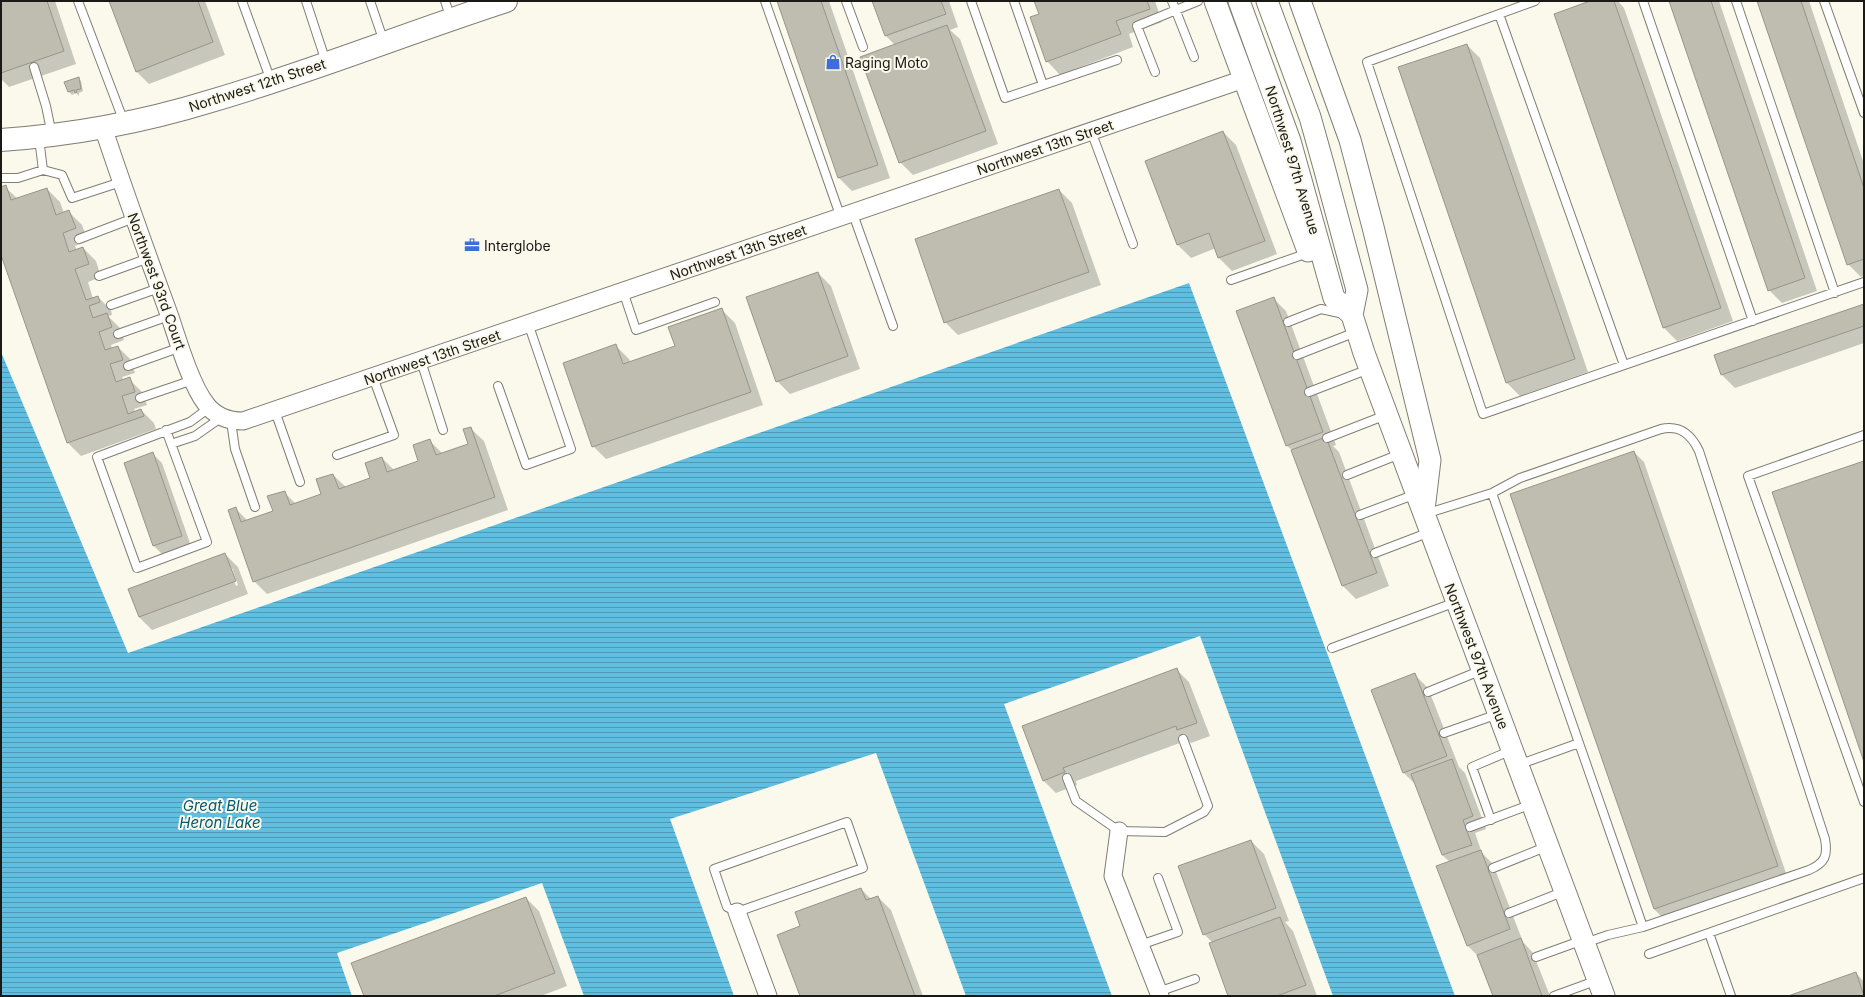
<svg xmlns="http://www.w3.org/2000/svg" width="1865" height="997" viewBox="0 0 1865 997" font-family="Inter,sans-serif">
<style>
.water{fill:url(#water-rules)}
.shadow{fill:#0003;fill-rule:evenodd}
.building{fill:#bfbcb0;stroke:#97958a}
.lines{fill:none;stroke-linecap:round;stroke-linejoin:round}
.service-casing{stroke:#817e73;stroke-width:10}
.minor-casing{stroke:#817e73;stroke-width:19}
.tertiary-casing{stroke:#817e73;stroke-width:23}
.secondary-casing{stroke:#817e73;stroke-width:24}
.service{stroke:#fff;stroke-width:8}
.minor{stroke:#fff;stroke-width:17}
.tertiary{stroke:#fff;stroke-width:21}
.secondary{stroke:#fff;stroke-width:22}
.labels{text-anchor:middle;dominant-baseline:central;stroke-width:4;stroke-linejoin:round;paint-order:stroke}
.poi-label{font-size:14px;fill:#1a1915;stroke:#fbf9ec;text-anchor:start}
.street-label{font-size:14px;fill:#1a1915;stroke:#fbf9ec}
.water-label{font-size:15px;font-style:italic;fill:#055970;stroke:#fbf9ec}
</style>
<defs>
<pattern id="water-rules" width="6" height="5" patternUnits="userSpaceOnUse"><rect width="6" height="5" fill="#60bfe1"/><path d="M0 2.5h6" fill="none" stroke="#4e9ab5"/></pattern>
</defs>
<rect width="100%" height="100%" fill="#fbf9ec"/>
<path class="water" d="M1189 283 1455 996H1333L1200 636 1004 704 1112 996H966L876 753 670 819 734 996H584L542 883 337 953 352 996H1V352L128 653Z"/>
<path class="shadow" d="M1 1H55L76 64 9 87 1 79Z
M110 1H205L225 55 149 84 136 71Z
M778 1H829L890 178 852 191 839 178Z
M873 1H949L958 27 950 30 960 39 998 144 913 175 900 162 895 45 886 36Z
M1035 1H1155L1162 22 1129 34 1133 47 1060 75 1047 61 1040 14Z
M1593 1H1618L1624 8 1733 321 1677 341 1664 328Z
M1670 1H1719L1817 291 1782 303 1769 290Z
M1758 1H1809L1864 164V276L1861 277 1848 264Z
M1467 45 1480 58 1588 372 1520 396 1507 383Z
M79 78 81 81 83 91 79 93V96L76 93 72 95 69 92Z
M1223 132 1236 145 1277 254 1232 271 1219 258 1216 248 1191 258 1178 245 1146 161Z
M5 187 18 199 47 189 60 202 64 213 69 212 82 225 88 241 75 246 77 250 83 248 96 261 101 277 88 282 93 299 98 297 111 310 112 315 108 316 120 328 124 340 111 345 112 349 118 347 131 360 135 373 122 377 124 381 129 379 142 392 147 405 134 409 135 412 141 410 154 423 156 429 81 456 68 443 1 252V188Z
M1059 190 1072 203 1101 285 958 335 945 322Z
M818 273 831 286 860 369 790 394 777 381Z
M1273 298 1286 311 1336 445 1333 446 1339 452 1389 586 1356 599 1343 586 1293 451 1286 445Z
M1864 305V343L1735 388 1722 375Z
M722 310 735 323 763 405 606 459 593 446 616 346 629 359 631 363 676 347Z
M470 428 484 441 508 510 267 594 254 581 235 508 248 521 274 512 284 492 296 504 323 495 333 475 346 487 371 478 382 458 394 470 419 462 430 441 443 454 469 445Z
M1634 452 1644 462 1787 876 1664 919 1654 909 1511 495Z
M152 453 162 463 191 546 164 556 154 546 125 463Z
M225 554 238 567 248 594 152 630 139 617 129 590ZM230 568H232L238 585 236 586Z
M1176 669 1189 682 1210 736 1191 743 1188 740 1076 781 1077 785 1056 793 1043 780Z
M1415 675 1428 688 1459 767 1465 773 1486 829 1475 833 1482 853 1493 864 1523 942 1533 953 1550 996H1494L1479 957 1467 945 1450 862 1442 855 1417 786 1404 773 1373 691Z
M1251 841 1264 854 1289 921 1285 922 1293 931 1317 996H1229L1213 943 1204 934Z
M861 889 871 899 878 897 891 910 923 996H801L802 926Z
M526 898 539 911 567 986 541 996H365Z
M1856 973 1864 982V996H1791Z"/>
<path class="building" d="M1 1H47L64 51 1 73Z
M109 1H198L213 42 136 72Z
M777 1H821L878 165 838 178Z
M872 1H941L946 14 885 36Z
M1034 1H1147L1150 9 1116 21 1121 34 1046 62 1030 17 1039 14Z
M1590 1H1614L1721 308 1663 328 1554 14Z
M1669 1H1711L1805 278 1768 291Z
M1757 1H1801L1864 188V259L1847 265Z
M947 25 986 131 899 163 860 57Z
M1467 44 1575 359 1506 383 1398 67Z
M79 77 81 89 76 90 77 92 75 93 74 90 68 92 64 82Z
M1223 131 1265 241 1218 258 1209 233 1177 245 1145 161Z
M6 185 11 200 47 188 56 215 69 210 76 228 63 233 69 252 83 247 89 264 75 269 86 300 98 296 100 302 89 306 93 318 107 313 112 327 99 332 105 350 118 346 123 360 110 364 116 382 130 377 135 392 122 396 128 414 141 409 144 416 67 443 1 255V187Z
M1059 189 1089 272 944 323 915 239Z
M818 272 848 356 776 382 746 297Z
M1274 297 1323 432 1286 446 1236 311Z
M1864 304V326L1721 375 1714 355Z
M722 308 751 392 592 447 563 363 616 344 623 364 675 346 668 327Z
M471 427 495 497 253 582 228 510 236 507 241 522 273 511 267 496 285 491 290 505 321 494 316 479 333 474 339 489 370 478 365 463 382 457 387 472 418 461 413 445 430 439 436 455 468 444 463 429Z
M1326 437 1377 573 1342 586 1291 450Z
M1634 451 1778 866 1654 909 1510 494Z
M153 452 182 536 153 546 124 463Z
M1864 461V762L1772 492Z
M225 553 236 581 139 617 128 589Z
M1177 668 1197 723 1177 730 1176 726 1063 768 1065 772 1043 781 1022 726Z
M1415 673 1447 756 1403 773 1371 690Z
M1452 759 1473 816 1463 820 1472 845 1442 855 1411 774Z
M1251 840 1276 908 1203 935 1178 866Z
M1481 850 1510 929 1467 946 1436 866Z
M861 888 866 900 878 896 915 996H800L777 935 800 926 795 912Z
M526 897 555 973 494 996H364L351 963Z
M1280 917 1306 985 1277 996H1228L1209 943Z
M1521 938 1542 996H1493L1477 955Z
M1856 972 1864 996H1788Z"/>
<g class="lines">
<g class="service-casing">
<path id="service" d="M78 1 124 122
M242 1 271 81
M306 1 326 62
M370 1 384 42
M445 1 451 19
M765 1 841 218
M846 1 863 47
M971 1 1005 98 1117 60
M1014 1 1043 85
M1172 1 1194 57
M1535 1 1367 62 1483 414 1864 282
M1643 1 1753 321
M1736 1 1835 293
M1824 1 1864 113
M1499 14 1624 365
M34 67 46 106 52 135
M1155 72 1137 26 1198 1
M1091 131 1133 244
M39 138 43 170 62 175 72 198 121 182
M1 178H18L43 170
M853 214 893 326
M79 239 134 218
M99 276 149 258
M1231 280 1308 253
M623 291 636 330 715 302
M111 305 159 288
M1288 322 1321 309 1344 314
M118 334 169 316
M1297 355 1356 332
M421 361 443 430
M128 366 181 347
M498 386 526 465 571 449 528 323
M1309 392 1369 369
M140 398 193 380
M275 411 300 482
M231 421 235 449 255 507
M166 430 207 542 137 568 97 457 190 422 209 408
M1864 435 1748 476 1864 802
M1327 438 1386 415
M171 444 195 436 222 417
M337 455 394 435 373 377
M1347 475 1400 454
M1492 493 1643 927
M1425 514 1492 493 1520 478 1661 429C1680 425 1691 434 1699 451L1825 839C1828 856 1825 863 1809 870L1643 927 1608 935 1585 943
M1360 515 1416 494
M1375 553 1430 532
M1332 648 1456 602
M1428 692 1482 670
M1444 733 1498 714
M1518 765 1579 743
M1067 778 1076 801 1119 831 1165 832 1204 812 1208 806 1183 739
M1491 820 1472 767 1512 750
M847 822 863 868 737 912 727 907 714 869Z
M1470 827 1532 804
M1493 868 1548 846
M1509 913 1565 891
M1709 933 1731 996
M1140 945 1178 932 1158 878
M1649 954 1864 878
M1536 957 1583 940
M1158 992 1195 979
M1554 996 1598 980"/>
</g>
<g class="minor-casing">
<path id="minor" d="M103 127C124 191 147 254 170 317 178 341 191 385 206 404 215 416 229 421 243 421L1244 79
M1119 831 1113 876 1160 996
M737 912 768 996"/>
</g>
<g class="tertiary-casing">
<path id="tertiary" d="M1215 1 1308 251
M1239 1 1290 141 1334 298 1352 315
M1267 1 1310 117 1324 167 1357 290 1352 315 1364 353 1604 996
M1300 1 1350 140 1373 227 1430 460 1424 510"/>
</g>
<g class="secondary-casing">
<path id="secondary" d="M1 140C72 135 143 122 211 101 311 72 407 33 506 1"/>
</g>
<use href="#service" class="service"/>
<use href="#minor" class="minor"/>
<use href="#tertiary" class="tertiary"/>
<use href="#secondary" class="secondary"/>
</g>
<defs>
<g id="shop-bare" transform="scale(1.2)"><path d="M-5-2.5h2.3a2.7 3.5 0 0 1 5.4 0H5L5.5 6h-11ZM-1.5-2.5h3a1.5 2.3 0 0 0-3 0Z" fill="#3e6ddd" stroke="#fbf9ec" stroke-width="2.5" paint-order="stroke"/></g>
<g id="office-bare" transform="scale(1.2)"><path d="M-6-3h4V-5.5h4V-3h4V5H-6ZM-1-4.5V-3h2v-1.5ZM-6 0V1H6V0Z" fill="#3e6ddd" stroke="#fbf9ec" stroke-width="2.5" paint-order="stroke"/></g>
</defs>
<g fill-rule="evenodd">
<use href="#shop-bare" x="833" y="62"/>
<use href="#office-bare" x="472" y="245"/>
</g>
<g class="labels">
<g class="poi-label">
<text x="845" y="62">Raging Moto</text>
<text x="484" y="245">Interglobe</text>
</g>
<g class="street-label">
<text transform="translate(257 85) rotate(-18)">Northwest 12th Street</text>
<text transform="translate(1045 147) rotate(-19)">Northwest 13th Street</text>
<text transform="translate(1293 160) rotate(73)">Northwest 97th Avenue</text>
<text transform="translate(738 252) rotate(-19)">Northwest 13th Street</text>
<text transform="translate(157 281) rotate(70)">Northwest 93rd Court</text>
<text transform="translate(432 357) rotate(-19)">Northwest 13th Street</text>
<text transform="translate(1477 656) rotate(69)">Northwest 97th Avenue</text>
</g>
<g class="water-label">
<text x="220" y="805">Great Blue<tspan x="220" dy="17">Heron Lake</tspan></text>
</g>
</g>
<rect width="1865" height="997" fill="none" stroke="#1a1915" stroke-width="4"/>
</svg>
